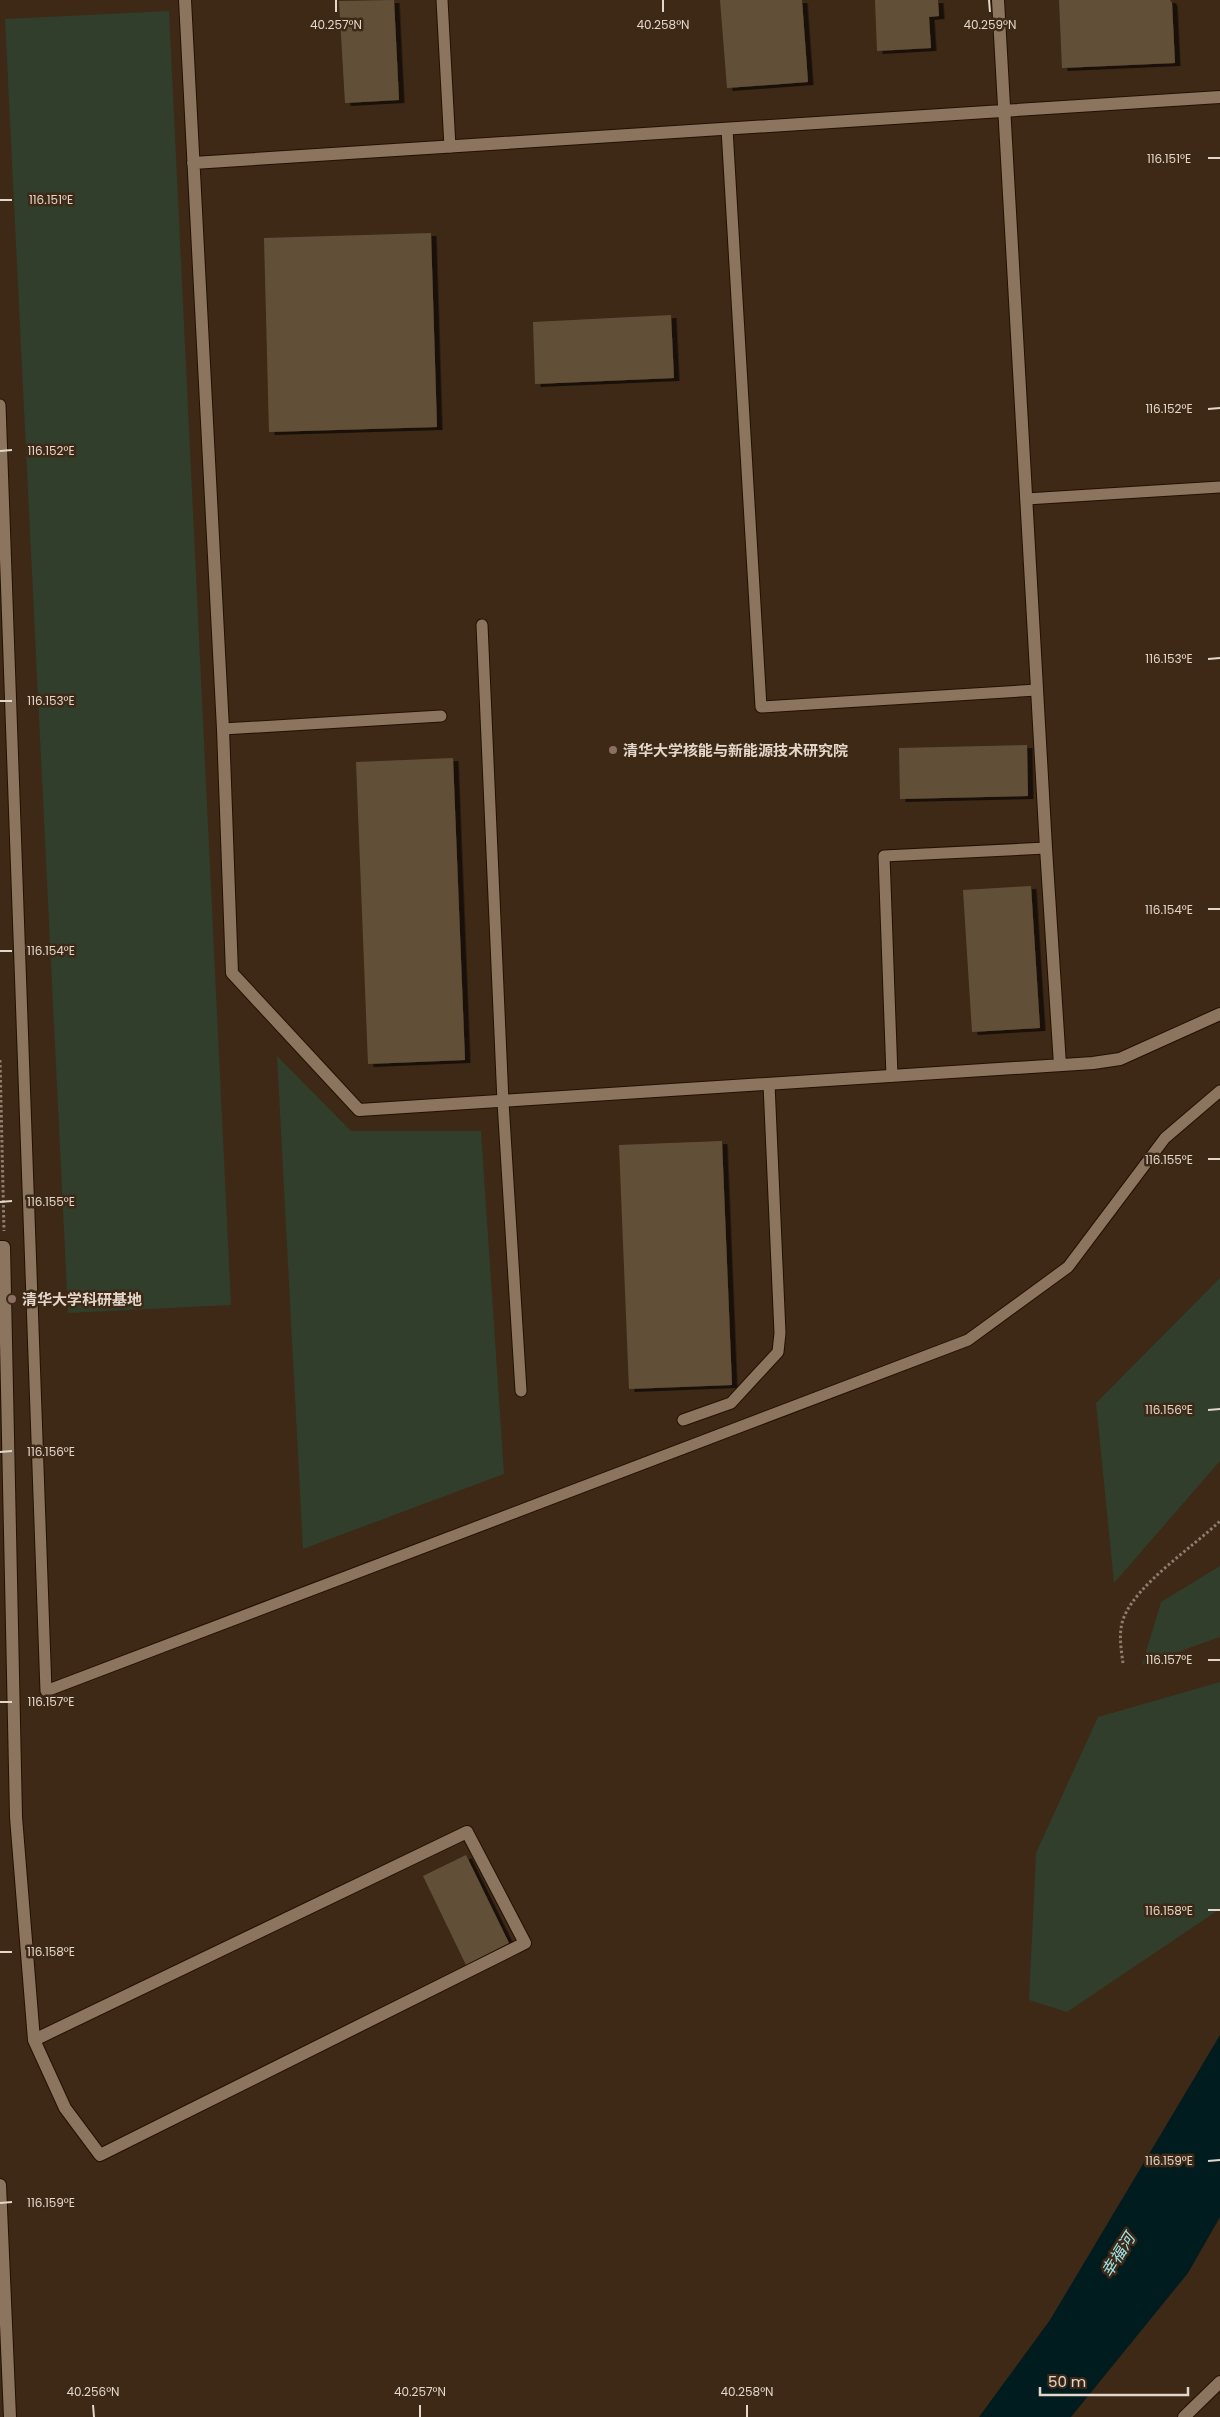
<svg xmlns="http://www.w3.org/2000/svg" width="1220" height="2417" viewBox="0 0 1220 2417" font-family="Poppins,'Noto Sans SC',sans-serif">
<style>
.green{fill:#303e2b}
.water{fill:#011c1f}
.building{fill:#625038;filter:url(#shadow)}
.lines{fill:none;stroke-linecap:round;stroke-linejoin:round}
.service-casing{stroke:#231101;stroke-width:13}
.minor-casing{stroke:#231101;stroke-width:14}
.path{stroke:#8f7e6f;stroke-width:3;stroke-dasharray:2.5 2.5;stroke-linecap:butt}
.service{stroke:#8c755f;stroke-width:11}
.minor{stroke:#8c755f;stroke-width:12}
.ticks{fill:none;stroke:#e3d6ca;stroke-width:2}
.education-dot{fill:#8d6e63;stroke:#3d2916;stroke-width:2}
.labels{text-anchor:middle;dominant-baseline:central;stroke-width:5;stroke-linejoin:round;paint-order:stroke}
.poi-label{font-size:15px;font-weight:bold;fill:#e3d6ca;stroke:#3d2916;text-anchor:start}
.water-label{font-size:16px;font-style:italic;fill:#9de5ee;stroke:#3d2916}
.ticks-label{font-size:12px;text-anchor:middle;fill:#e3d6ca;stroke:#3d2916;stroke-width:5;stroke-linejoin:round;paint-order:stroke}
</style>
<defs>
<filter id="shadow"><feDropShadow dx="5.5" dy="3" stdDeviation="0" flood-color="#0009"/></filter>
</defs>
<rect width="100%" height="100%" fill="#3d2916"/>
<path class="green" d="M169 11 231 1305 68 1313 5 19Z
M277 1056 351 1131H481L504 1474 303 1549Z
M1220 1278V1461L1114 1583 1096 1403Z
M1220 1566V1637L1142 1665 1161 1602Z
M1220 1682V1909L1067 2012 1029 2000 1036 1853 1098 1717Z"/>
<path class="water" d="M1220 2035V2217L1188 2273 1071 2417H979L1050 2320Z"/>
<path class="building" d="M394 0 399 100 345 103 339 1Z
M720 0H802L808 82 727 88Z
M875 0H938L939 16 929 17 931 48 877 51Z
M1059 0H1170L1172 3 1175 63 1062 68Z
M431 233 437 427 269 432 264 238Z
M671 315 674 378 535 384 533 322Z
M1027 745 1028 796 900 799 899 748Z
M453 758 465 1060 368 1064 356 762Z
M1031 886 1040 1028 972 1032 963 890Z
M722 1141 732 1385 629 1389 619 1145Z
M466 1855 509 1943 466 1965 423 1876Z"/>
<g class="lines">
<g class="service-casing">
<path id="service" d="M442 0 450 147
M727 129 761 707 1037 690
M0 405 46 1691 968 1340 1068 1267 1165 1138 1220 1091
M1026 499 1220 487
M482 625 503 1102 521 1391
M223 729 441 716
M892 1076 884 856 1046 848
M683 1420 731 1403 778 1352 780 1333 769 1084"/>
</g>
<g class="minor-casing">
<path id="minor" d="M185 0 223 729 232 973 359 1110 1093 1063 1120 1059 1220 1014
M998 0 1046 848 1060 1065
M193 163 1220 97
M0 1247H4L16 1817 34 2040 65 2108 100 2155 525 1943 467 1832 34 2040
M0 2185 10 2417
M1184 2417 1220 2382"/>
</g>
<path class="path" d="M0 1060 4 1231
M1123 1663C1121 1649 1118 1631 1124 1617 1138 1583 1193 1547 1220 1521"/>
<use href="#service" class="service"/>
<use href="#minor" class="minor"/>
</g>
<path class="ticks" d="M336 0V12M663 0V12M989 0 990 12M1208 158H1220M0 200H12M1208 409 1220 408M0 451 12 450M1208 659 1220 658M0 701H12M1208 909H1220M0 951H12M1208 1159H1220M0 1202 12 1201M1208 1410 1220 1409M0 1452 12 1451M1208 1660H1220M0 1702H12M1208 1910H1220M0 1952H12M1208 2161 1220 2160M0 2203 12 2202M93 2405 94 2417M420 2405V2417M747 2405V2417"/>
<g class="education-dot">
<circle cx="613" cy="750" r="5"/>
<circle cx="12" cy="1299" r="5"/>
</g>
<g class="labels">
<g class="poi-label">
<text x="623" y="750">清华大学核能与新能源技术研究院</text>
<text x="22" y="1299">清华大学科研基地</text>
</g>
<g class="water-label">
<text transform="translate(1118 2255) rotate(-58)">幸福河</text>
</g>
</g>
<g class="ticks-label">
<text x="336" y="29">40.257°N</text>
<text x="663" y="29">40.258°N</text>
<text x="990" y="29">40.259°N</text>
<text x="1169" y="163">116.151°E</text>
<text x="51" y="204">116.151°E</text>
<text x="1169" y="413">116.152°E</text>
<text x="51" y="455">116.152°E</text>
<text x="1169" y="663">116.153°E</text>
<text x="51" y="705">116.153°E</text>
<text x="1169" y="914">116.154°E</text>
<text x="51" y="955">116.154°E</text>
<text x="1169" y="1164">116.155°E</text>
<text x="51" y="1206">116.155°E</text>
<text x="1169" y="1414">116.156°E</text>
<text x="51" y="1456">116.156°E</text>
<text x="1169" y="1664">116.157°E</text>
<text x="51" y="1706">116.157°E</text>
<text x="1169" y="1915">116.158°E</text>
<text x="51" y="1956">116.158°E</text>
<text x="1169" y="2165">116.159°E</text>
<text x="51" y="2207">116.159°E</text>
<text x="93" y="2396">40.256°N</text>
<text x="420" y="2396">40.257°N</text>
<text x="747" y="2396">40.258°N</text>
</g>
<path d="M1040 2387v8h148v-8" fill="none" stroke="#e3d6ca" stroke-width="2.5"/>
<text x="1048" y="2387" font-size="15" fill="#e3d6ca" stroke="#3d2916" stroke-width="4" paint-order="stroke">50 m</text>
</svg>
